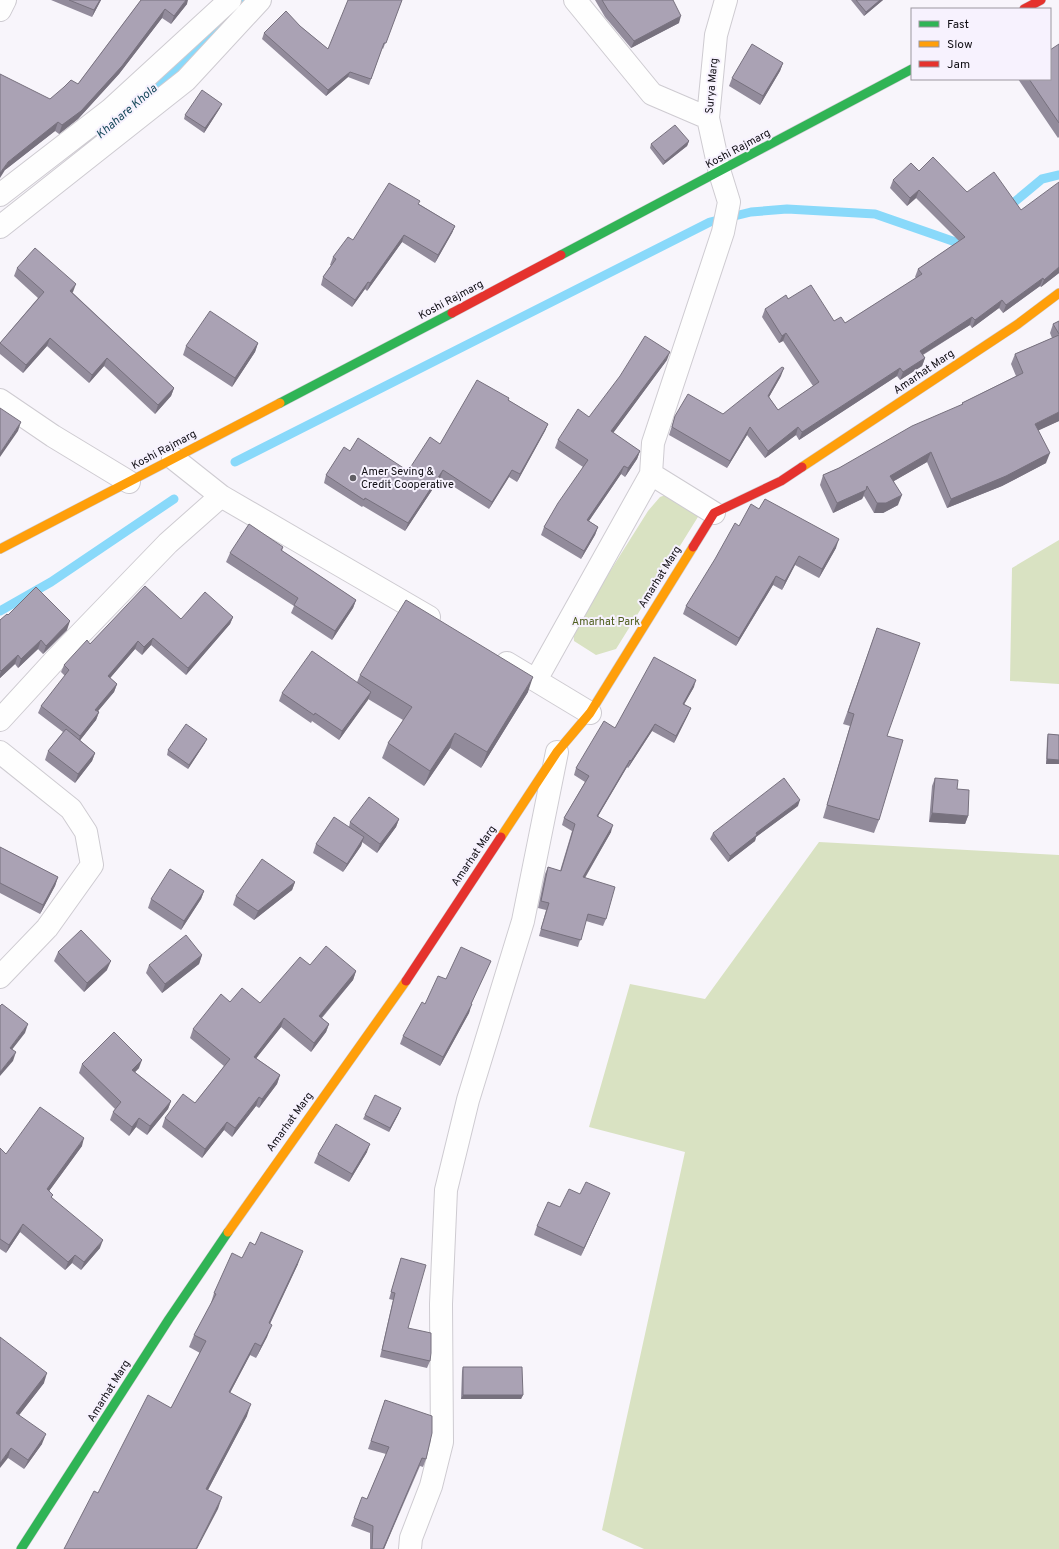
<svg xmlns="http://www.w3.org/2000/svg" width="1059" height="1549" viewBox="0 0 1059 1549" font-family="Overpass,sans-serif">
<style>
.green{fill:#d9e2c2}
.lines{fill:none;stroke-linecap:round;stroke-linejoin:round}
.stream{stroke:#89d9fa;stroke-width:9}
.street-casing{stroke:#cecbd1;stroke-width:24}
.fast-casing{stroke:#cecbd1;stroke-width:10}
.slow-casing{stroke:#cecbd1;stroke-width:10}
.jam-casing{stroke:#cecbd1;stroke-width:10}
.street{stroke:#fefefe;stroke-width:22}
.fast{stroke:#30b455;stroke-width:9}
.slow{stroke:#ff9f0a;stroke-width:9}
.jam{stroke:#e5322d;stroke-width:9}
.wall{fill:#928b9b}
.shaded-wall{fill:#77717e}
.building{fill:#aaa2b4;stroke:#77717e}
.poi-dot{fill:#615f65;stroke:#f7f2fe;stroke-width:1.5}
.labels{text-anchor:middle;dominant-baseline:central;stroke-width:4;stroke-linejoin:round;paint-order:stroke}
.street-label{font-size:11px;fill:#100e14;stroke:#f7f2fe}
.poi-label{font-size:11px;fill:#100e14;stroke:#f7f2fe;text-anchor:start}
.park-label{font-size:11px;fill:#4e5e1e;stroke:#f7f2fe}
.water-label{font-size:12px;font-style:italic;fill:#16485b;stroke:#f7f2fe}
</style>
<rect width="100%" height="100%" fill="#f8f5fb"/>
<path class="green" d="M674 492 701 512 616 649 596 655 574 641 573 630 648 511 660 497Z
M1059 540V684L1010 681 1012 568Z
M819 842 1059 855V1549H644L602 1530 685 1152 589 1127 630 984 705 999Z"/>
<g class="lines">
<path class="stream" d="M115 123 205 44 243 0
M1006 209 1042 179 1059 175
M235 462 710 222 751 212 787 209 875 214 964 245 968 242
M0 611 51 582 174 499"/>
<g class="street-casing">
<path id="street" d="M575 0 652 94 708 118
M0 10 5 0
M0 195 110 110 230 0
M0 227 186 80 260 0
M0 400 53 436 129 482
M173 458 221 496 429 617
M714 513 651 474 653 443 723 232 729 202 720 173 708 118 716 35 726 0
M507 663 590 713
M536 680 651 474
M0 720 55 660 168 543 221 496
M0 752 71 809 86 832 92 865 47 928 0 977
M410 1549 411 1538 431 1486 442 1442 441 1304 446 1190 468 1100 523 921 557 752"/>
</g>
<g class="fast-casing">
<path id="fast" d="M561 255 912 69
M280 403 452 313
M21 1549 169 1319 228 1232"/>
</g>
<g class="slow-casing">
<path id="slow" d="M802 467 1018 324 1059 293
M0 549 280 403
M501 837 557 752 590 713 693 547
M228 1232 406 981"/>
</g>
<g class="jam-casing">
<path id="jam" d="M1024 9 1041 0
M452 313 561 255
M693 547 714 513 781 481 802 467
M406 981 501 837"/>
</g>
<use href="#street" class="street"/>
<use href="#fast" class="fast"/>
<use href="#slow" class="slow"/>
<use href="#jam" class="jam"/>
</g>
<path class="wall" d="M51 0H101L92 17Z
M141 0 187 4 171 24 162 18 119 74 78 119 59 134 55 131 5 170 50 99 78 84Z
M402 0 383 49 382 48 369 85 348 77 326 96 262 39 264 33 300 26 328 49Z
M595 0H673L679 23 631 48 605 17Z
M851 0H883L864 16Z
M1059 44V137L1058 138 1018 79H1050Z
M783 63 780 71 760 105 729 86 732 78Z
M220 108 204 133 184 119 185 115Z
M689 141 687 146 663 165 650 148 651 144Z
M919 171 967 192 1059 273 1041 287 1040 286 1003 313 999 308 972 328 970 325 923 355 925 358 922 366 900 380 897 376 799 440 796 435 765 458 747 435 727 468 669 435 675 416 723 414 781 376 769 397 778 410 813 386 783 341 779 343 762 317 765 309 788 299 834 321 845 323 916 278 915 277 918 269 959 241 916 198 907 206 890 188 893 180Z
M419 204 455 226 452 233 435 263 402 242 367 291 365 289 352 307 321 285 323 277 331 265H330L333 257 353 240Z
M17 268 73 292H72L174 388 171 396 155 414 104 366 89 383 47 346 23 373 0 354V343L38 298 14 276Z
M1059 321V421L1038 430 1046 463 1002 486 947 508 927 462 894 481 898 505 883 513H874L864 496 862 499 833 513 820 485 823 475 839 468 962 405V403L1016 376 1011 364 1015 354 1052 338 1050 333 1053 324Z
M258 343 255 352 232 387 183 355 186 346Z
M667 360 613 433 640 451 637 459 625 477 621 474 589 521 598 527 595 535 581 559 541 535 544 527 583 467 555 448 558 440Z
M509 398 508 400 548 424 545 431 517 482 509 477 489 509 440 478 405 531 363 506 362 507 324 483 326 475 350 451 408 471 440 444Z
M759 509 836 548 819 578 795 565 782 590 773 585 736 646 683 614 686 606Z
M283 547 282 551 356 600 353 608 332 640 291 613 294 606 226 562 230 553Z
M8 615 67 630 43 654 38 649 18 668 15 664 0 678V620Z
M233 617 230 624 186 675 151 645 142 655 135 649 110 678 117 684 114 692 98 711 99 712 96 720 80 740 95 753 92 761 75 783 45 760 48 751 63 732 38 713 41 706 65 676 61 672 64 665 90 644 181 619Z
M877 628 887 736 879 820 874 833 823 818 850 726 843 724Z
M360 675 528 692 481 768 450 748 424 786 382 758 388 743 403 720 368 699 339 740 312 721 311 723 279 701 282 693 357 682Z
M694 687 684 704 691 708 688 715 674 743 652 731 628 768 627 767 598 816 611 832 585 878 606 919 603 926 586 921 578 947 539 936 546 910 538 908 545 874 548 867 560 871 572 831 562 825 564 818 585 782 574 775 576 768 615 728Z
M1048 734 1059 735V764H1046L1047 739Z
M205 743 188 769 167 755 168 750Z
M935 778 957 789 968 816 965 824 929 822 932 786Z
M798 806 756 837 755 841 728 862 710 839 713 833Z
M399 819 396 827 377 853 362 842 361 846 343 872 313 853 316 844 349 827 350 822Z
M0 847 58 877 55 886 40 914 0 893Z
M295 882 292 890 254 920 233 905 236 896Z
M204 891 201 899 181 930 148 908 151 899Z
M58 952 107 970 84 992 54 961Z
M202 955 199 964 162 993 146 973 149 965Z
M491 961 487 969 471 1004 469 1013 440 1066 400 1044 403 1036 425 1004 446 979Z
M310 965 356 971 353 980 322 1018 329 1024 326 1032 311 1052 281 1027 256 1058 280 1075 277 1084 259 1108 256 1106 232 1137 224 1130 202 1158 162 1127 165 1118 195 1103 224 1066 190 1038 193 1029 230 1002 260 1003Z
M82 1064 139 1068 135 1072 171 1101 168 1109 147 1135 136 1127 129 1136 110 1120 113 1112 115 1109 79 1073Z
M399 1113 389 1132 363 1119 365 1115Z
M82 1146 49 1191 52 1198 100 1248 81 1270 72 1263 65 1270 20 1232 6 1253 0 1249V1148L6 1154Z
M367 1152 349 1182 314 1163 318 1154Z
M580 1194 606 1201 581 1256 534 1235 537 1226 560 1207Z
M242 1258 298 1264 270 1324 267 1337 256 1358 250 1355 230 1393 247 1416 208 1490 218 1509 98 1493 171 1408 200 1353 189 1347 194 1335 210 1306 214 1293Z
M401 1258 408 1328 430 1361 427 1368 380 1357 393 1300 389 1299Z
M0 1337 44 1383 19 1415 42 1444 24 1469 8 1458Z
M463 1367 523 1395 521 1399H461L462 1371Z
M385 1400 426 1459 423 1467 420 1466 384 1549H370V1533L351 1526 354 1518 367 1499 386 1454 368 1449Z"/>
<path class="shaded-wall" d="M100 0H101L92 17 94 10Z
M186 0H188L187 4 171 24 174 16Z
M880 0H883L864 16 866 12Z
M165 9 162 18 119 74 78 119 59 134 62 125Z
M681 16 679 23 631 48 634 41Z
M783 63 780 71 760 105 763 96Z
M350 72 348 77 326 96 328 90Z
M222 104 220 108 204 133 205 128Z
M58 122 55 131 5 170 0 178V173L8 162Z
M689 141 687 146 663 165 665 161Z
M919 190 916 198 907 206 910 198Z
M455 226 452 233 435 263 438 255Z
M404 235 402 242 367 291 370 283Z
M1059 267V273L1041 287 1044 280Z
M1043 278 1040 286 1003 313 1006 305Z
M368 282 365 289 352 307 355 300Z
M76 284 73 292 67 299 70 291Z
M1002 300 999 308 972 328 975 320Z
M972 317 970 325 917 358 920 351Z
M786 333 783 341 779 343 782 336Z
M50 338 47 346 23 373 26 365Z
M258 343 255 352 232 387 235 378Z
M670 352 667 360 608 440 611 431Z
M107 358 104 366 89 383 92 375Z
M925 358 922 366 900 380 903 372Z
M784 368 781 376 765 404 768 396Z
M900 368 897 376 799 440 802 432Z
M174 388 171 396 155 414 158 405Z
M1059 412V421L1031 434 1035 424Z
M21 422 18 431 0 457V453Z
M548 424 545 431 517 482 520 474Z
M750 427 747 435 727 468 730 461Z
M798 427 796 435 765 458 768 451Z
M640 451 637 459 625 477 628 468Z
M931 452 927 462 887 485 890 476Z
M1050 453 1046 463 1002 486 947 508 951 499Z
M624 466 621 474 584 528 587 520Z
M443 470 440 478 405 531 408 523Z
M512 470 509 477 489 509 492 502Z
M867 486 862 499 833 513 837 503Z
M902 495 898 505 883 513H874L877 503Z
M598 527 595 535 581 559 584 551Z
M839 539 836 548 819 578 822 569Z
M799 556 795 565 782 590 785 581Z
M776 576 773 585 736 646 739 638Z
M356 600 353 608 332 640 335 631Z
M233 617 230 624 186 675 188 668Z
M70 621 67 630 43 654 46 646Z
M153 638 151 645 142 655 144 647Z
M41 640 38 649 18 668 21 659Z
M138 641 135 649 105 684 108 676Z
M18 655 15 664 0 678V674L1 671Z
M533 677 528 692 481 768 487 752Z
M696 680 694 687 681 710 683 704Z
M117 684 114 692 93 717 95 710Z
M371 692 368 700 339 740 342 731Z
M691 708 688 715 674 743 676 736Z
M99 712 96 720 78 743 80 736Z
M655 724 652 731 628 768 631 761Z
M455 733 450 748 424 786 430 771Z
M207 739 205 743 188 769 189 765Z
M95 753 92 761 75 783 78 774Z
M1047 759 1059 760V764H1046Z
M630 760 627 767 594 823 597 816Z
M800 800 798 806 756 837 755 841 728 862 730 856 756 833Z
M932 813 968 816 965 824 929 822Z
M399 819 396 827 377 853 380 844Z
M613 825 611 832 581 884 583 877Z
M364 837 361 846 343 872 347 864Z
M58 877 55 886 40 914 43 905Z
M295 882 292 890 254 920 258 911Z
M204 891 201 899 181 930 184 921Z
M202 955 199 964 162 993 165 984Z
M111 961 107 970 84 992 87 983Z
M356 971 353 980 316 1024 319 1016Z
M472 1004 469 1013 440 1066 443 1057Z
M284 1018 281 1027 251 1065 254 1057Z
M28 1024 25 1033 7 1056 10 1048Z
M329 1024 326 1032 311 1052 314 1043Z
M16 1052 13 1061 0 1076V1072Z
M142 1060 139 1068 129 1078 132 1070Z
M280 1075 277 1084 259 1108 262 1099Z
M259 1097 256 1106 232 1137 235 1128Z
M171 1101 168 1109 147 1135 150 1126Z
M401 1108 399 1113 389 1132 390 1128Z
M139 1118 136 1127 129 1136 132 1127Z
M227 1122 224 1130 202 1158 205 1149Z
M84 1138 82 1146 44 1198 47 1189Z
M370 1144 367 1152 349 1182 352 1174Z
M610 1193 606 1201 581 1256 584 1248Z
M23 1224 20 1232 6 1253 9 1245Z
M103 1240 100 1248 81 1270 84 1262Z
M303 1251 298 1264 264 1336 269 1323Z
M75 1255 72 1263 65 1270 68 1262Z
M272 1325 267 1337 256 1358 261 1346Z
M255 1343 250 1355 224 1404 229 1392Z
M47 1373 44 1383 13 1423 16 1413Z
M463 1395H523L521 1399H461Z
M251 1404 247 1416 202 1501 206 1489Z
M46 1434 42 1444 24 1469 28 1460Z
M11 1448 8 1458 0 1468V1463Z
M422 1458 384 1549H383Z
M222 1497 218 1509 197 1549H196Z"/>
<path class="building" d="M69 0H100L94 10Z
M141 0H186L174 16 165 9 122 66 81 111 62 125 58 122 8 162 0 173V74L50 99 64 87 71 80 78 84Z
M348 0H402L386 43H384L371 79 350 72 328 90 264 33 286 11 300 26 328 49Z
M602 0H673L681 16 634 41 608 10Z
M856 0H880L866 12Z
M752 44 783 63 763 96 732 78Z
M1059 44V123L1029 79H1050V50Z
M202 90 222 104 205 128 185 115Z
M675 125 689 141 665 161 651 144Z
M933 157 967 192 994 172 1021 210 1059 182V267L1044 280 1043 278 1006 305 1002 300 975 320 972 317 920 351 925 358 903 372 900 368 802 432 798 427 768 451 750 427 730 461 672 427 675 416 688 394 723 414 782 367 784 368 768 396 778 410 819 382 786 333 782 336 765 309 786 295 788 299 811 285 834 321 841 317 845 323 922 274 918 269 965 237 919 190 910 198 893 180 911 163 919 171Z
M389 183 420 201 418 204 455 226 438 255 404 235 370 283 368 282 355 300 323 277 336 259 333 257 348 237 353 240Z
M35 248 76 284 70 291 174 388 158 405 107 358 92 375 50 338 26 365 0 343 44 292 17 268Z
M210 311 258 343 235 378 186 346Z
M1059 321V334L1053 324Z
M1059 335V412L1035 424 1050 453 1006 476 951 499 931 452 890 476 902 495 886 503H877L867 486 866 490 837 503 823 475 839 468 912 426 963 404 962 403 1023 373 1015 354Z
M645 336 670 352 611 431 640 451 628 468 624 466 587 520 598 527 584 551 544 527 558 503 588 460 558 440 578 409 589 417 620 376Z
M477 380 509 398 508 400 548 424 520 474 512 470 492 502 443 470 408 523 365 498 364 500 326 475 344 447 350 451 358 438 408 471 430 437 440 444Z
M0 408 21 422 0 453Z
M765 499 839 539 822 569 799 556 785 581 776 576 739 638 686 606 715 559 735 523 739 526 751 504 759 509Z
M249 524 283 547 281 550 356 600 335 631 294 605 298 598 230 553Z
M145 586 181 619 205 592 233 617 188 668 153 638 144 647 138 641 108 676 117 684 95 710 99 712 80 736 41 706 69 670 64 665 87 640 90 644Z
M36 587 70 621 46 646 41 640 21 659 18 655 1 671 0 670V620L7 614 8 615Z
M406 600 533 677 487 752 455 733 430 771 388 743 412 707 360 675Z
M877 628 920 643 887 736 903 740 879 820 827 805 854 714 848 712Z
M312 651 371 692 342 731 315 713 314 715 282 693Z
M654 657 696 680 683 704 691 708 676 736 655 724 631 761 630 760 597 816 613 825 583 877 615 887 606 919 588 914 581 940 541 929 549 903 541 901 548 867 561 871 575 824 564 818 589 776 576 768 604 721 615 728Z
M186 724 207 739 189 765 168 750Z
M66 729 95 753 78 774 48 751Z
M1048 734 1059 735V760L1047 759Z
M784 778 800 800 756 833 757 835 730 856 713 833Z
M935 778 958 780 957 789 969 790 968 816 932 813Z
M369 797 399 819 380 844 350 822Z
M334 817 364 837 347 864 316 844Z
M0 847 58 877 43 905 0 883Z
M262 859 295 882 258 911 236 896Z
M170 869 204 891 184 921 151 899Z
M81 930 111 961 87 983 58 952Z
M186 935 202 955 165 984 149 965Z
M326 946 356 971 319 1016 329 1024 314 1043 284 1018 254 1057 280 1075 262 1099 259 1097 235 1128 227 1122 205 1149 165 1118 183 1094 195 1103 230 1059 193 1029 221 994 230 1002 242 988 260 1003 300 957 310 965Z
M461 947 491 961 471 1004H472L443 1057 403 1036 422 1002 425 1004 438 976 446 979Z
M2 1004 28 1024 10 1048 16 1052 0 1072V1006Z
M114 1032 142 1060 132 1070 171 1101 150 1126 139 1118 132 1127 113 1112 121 1102 82 1064Z
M375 1095 401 1108 390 1128 365 1115Z
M40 1107 84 1138 47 1189 53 1195 51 1197 103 1240 84 1262 75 1255 68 1262 23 1224 9 1245 0 1239V1148L6 1154Z
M336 1124 370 1144 352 1174 318 1154Z
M586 1182 610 1193 584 1248 537 1226 548 1202 560 1207 569 1189 580 1194Z
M261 1232 303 1251 269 1323 272 1325 261 1346 255 1343 229 1392 251 1404 206 1489 222 1497 196 1549H64L94 1491 98 1493 148 1395 171 1408 206 1341 194 1335 216 1294 214 1293 232 1253 242 1258 250 1242 255 1245Z
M401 1258 426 1265 408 1328 431 1333V1353L430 1361 382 1350 395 1293 391 1292Z
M0 1337 47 1373 16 1413 46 1434 28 1460 11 1448 0 1463Z
M463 1367H522L523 1395H463Z
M385 1400 432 1416V1433L426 1459 422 1458 383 1549H372L373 1526 354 1518 362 1497 367 1499 389 1447 371 1441Z"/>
<circle class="poi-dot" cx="353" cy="478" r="4"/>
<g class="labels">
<g class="street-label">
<text transform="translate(712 86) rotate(-85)">Surya Marg</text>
<text transform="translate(738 149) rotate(-28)">Koshi Rajmarg</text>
<text transform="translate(451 300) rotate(-28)">Koshi Rajmarg</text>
<text transform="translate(924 372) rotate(-34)">Amarhat Marg</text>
<text transform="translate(164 450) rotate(-28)">Koshi Rajmarg</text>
<text transform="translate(660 577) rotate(-58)">Amarhat Marg</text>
<text transform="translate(474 856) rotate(-56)">Amarhat Marg</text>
<text transform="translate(290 1122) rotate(-54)">Amarhat Marg</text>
<text transform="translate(109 1391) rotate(-58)">Amarhat Marg</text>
</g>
<g class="poi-label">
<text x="361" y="472">Amer Seving &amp;<tspan x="361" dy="13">Credit Cooperative</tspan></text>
</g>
<g class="park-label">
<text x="606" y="622">Amarhat Park</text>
</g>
<g class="water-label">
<text transform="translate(127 112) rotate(-41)">Khahare Khola</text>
</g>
</g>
<rect x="911" y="8" width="140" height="72" fill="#f7f2fe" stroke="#9b97a0"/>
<rect x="919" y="21" width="20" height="6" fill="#30b455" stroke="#9b97a0"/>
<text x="947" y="28" font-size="12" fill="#100e14">Fast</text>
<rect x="919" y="41" width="20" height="6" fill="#ff9f0a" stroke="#9b97a0"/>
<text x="947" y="48" font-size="12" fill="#100e14">Slow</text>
<rect x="919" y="61" width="20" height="6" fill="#e5322d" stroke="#9b97a0"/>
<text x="947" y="68" font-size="12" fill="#100e14">Jam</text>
</svg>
